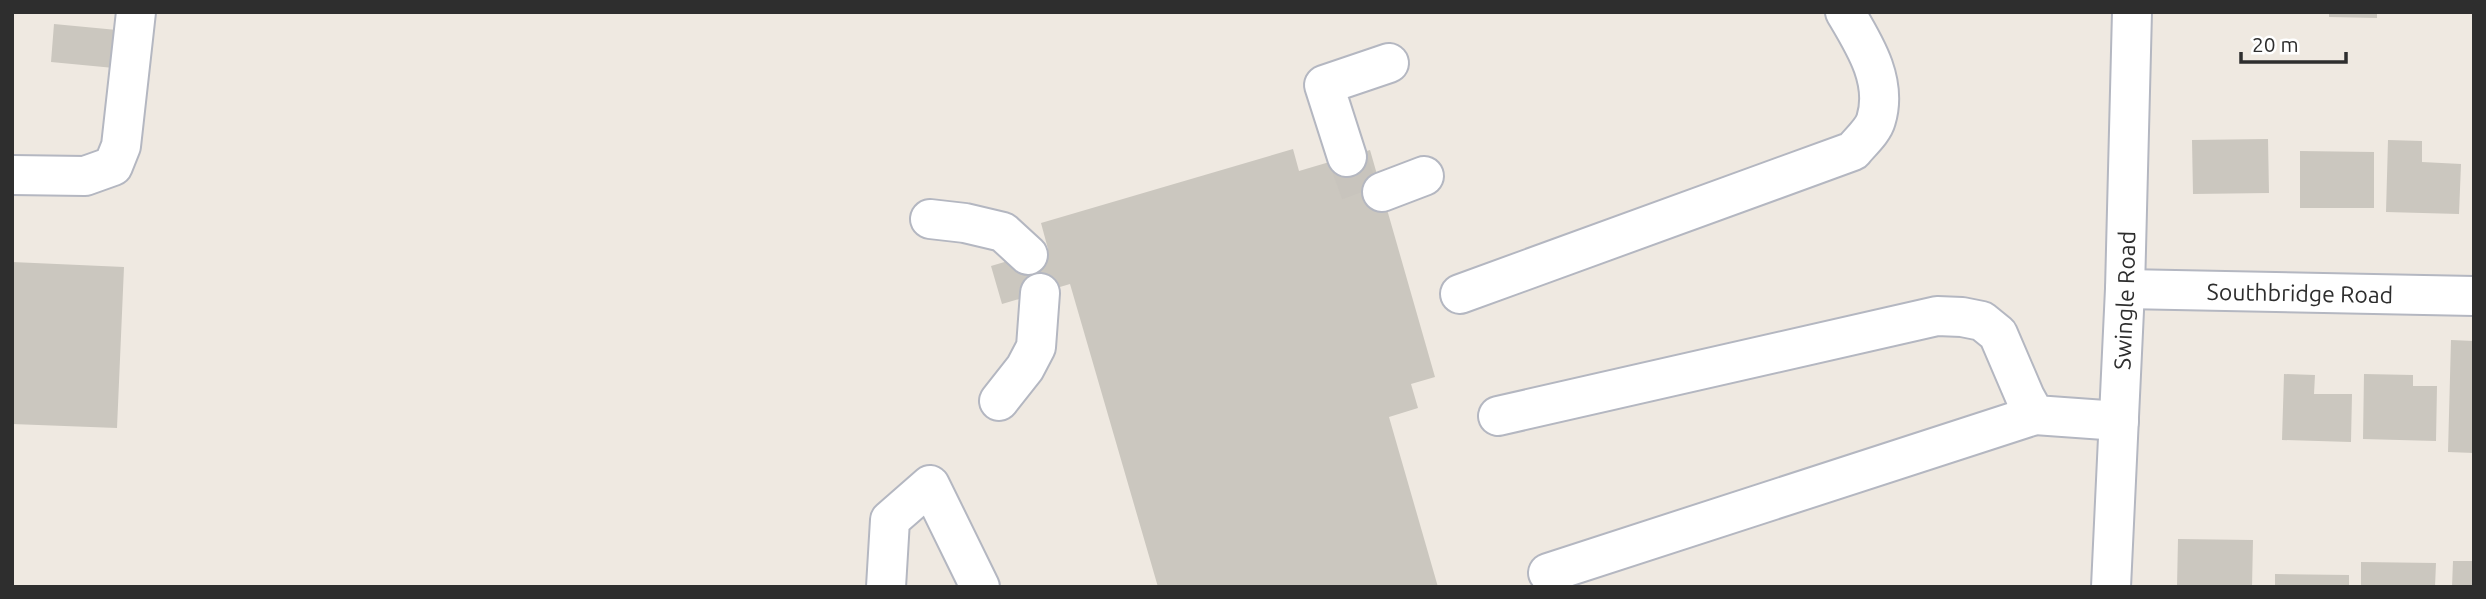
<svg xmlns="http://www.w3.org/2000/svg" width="2486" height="599" viewBox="0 0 2486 599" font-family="Ubuntu,sans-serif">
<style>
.building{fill:#cbc7bf}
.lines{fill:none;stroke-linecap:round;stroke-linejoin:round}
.minor-tunnel{stroke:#c8c4bd;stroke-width:38;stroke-dasharray:38 19;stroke-linecap:butt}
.minor-casing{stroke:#b4b7c1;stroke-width:42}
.minor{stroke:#fff;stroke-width:38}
.labels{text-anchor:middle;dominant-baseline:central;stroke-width:5;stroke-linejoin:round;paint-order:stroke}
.street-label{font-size:23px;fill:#2e2e2e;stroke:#fff}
</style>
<rect width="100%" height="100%" fill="#efe9e1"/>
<path class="building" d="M2329 12H2377V18L2329 17Z
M54 24 117 30 114 68 51 62Z
M2268 139 2269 193 2193 194 2192 140Z
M2388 140 2422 141V162L2461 164 2459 214 2386 212Z
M1293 149 1299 171 1370 150 1435 377 1411 384 1418 408 1389 417 1438 587H1158L1070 284 1002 304 991 266 1048 249 1041 223Z
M2300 151 2374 152V208H2300Z
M12 262 124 267 117 428 12 424Z
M2451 340 2474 341V453L2448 452Z
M2284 374 2315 375 2314 394H2352L2351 442 2282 440Z
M2364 374 2413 375V386H2437L2436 441 2363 439Z
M2178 539 2253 540 2252 587H2177Z
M2453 561H2474V587H2452Z
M2361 562 2436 563 2435 587H2361Z
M2275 574 2349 575V587H2275Z"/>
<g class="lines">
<path class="minor-tunnel" d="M1347 157 1362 198 1382 192"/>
<g class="minor-casing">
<g id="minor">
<path d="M1347 157 1324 85 1389 63"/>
<path d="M12 175 85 176 113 166 121 146 136 12"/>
<path d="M1382 192 1424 176"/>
<path d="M930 219 965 223 1003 232 1028 255"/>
<path id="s1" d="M2125 289 2474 296"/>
<path d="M1460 294 1853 151C1860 142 1873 131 1876 120 1888 81 1864 44 1845 12"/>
<path d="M999 401 1025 368 1036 347 1040 293"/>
<path d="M1498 416 1937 316 1962 317 1982 321 1998 334 2025 397 2035 415 2119 421"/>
<path d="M1548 573 2035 415"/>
<path d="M886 587 890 520 930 485 980 587"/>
<path id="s2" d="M2111 587 2125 289 2132 12"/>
</g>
</g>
<use href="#minor" class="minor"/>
</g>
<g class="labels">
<g class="street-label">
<text stroke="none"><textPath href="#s1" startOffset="175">Southbridge Road</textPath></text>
<text stroke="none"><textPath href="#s2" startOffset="287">Swingle Road</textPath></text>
</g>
</g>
<rect width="2486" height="599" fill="none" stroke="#2e2e2e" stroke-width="28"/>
<path d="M2241 52v10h105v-10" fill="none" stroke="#2e2e2e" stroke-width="3.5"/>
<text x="2252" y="52" font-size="21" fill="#2e2e2e" stroke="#ffffff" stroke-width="5" paint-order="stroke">20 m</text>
</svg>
